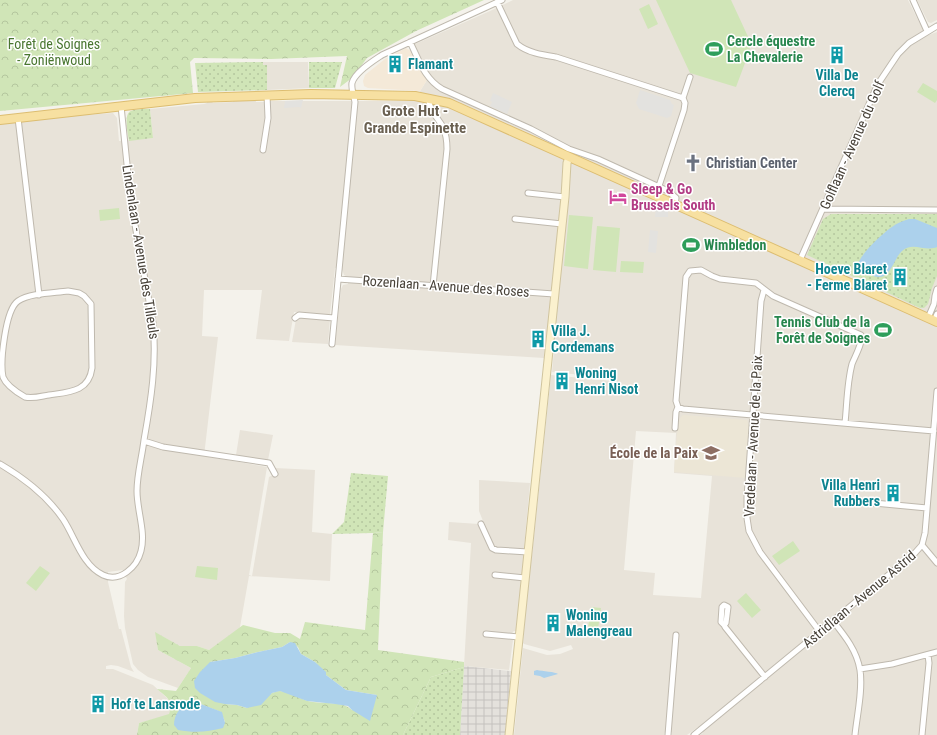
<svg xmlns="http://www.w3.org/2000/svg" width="937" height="735" viewBox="0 0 937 735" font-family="'Roboto Condensed',sans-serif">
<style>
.residential{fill:#e8e3d9;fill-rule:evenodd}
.commercial{fill:#f4e9d8}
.industrial{fill:url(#industrial-grid)}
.education{fill:#ece6d6}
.grass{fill:url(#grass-dots)}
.forest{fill:url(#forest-crowns);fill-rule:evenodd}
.pitch{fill:#d0e5b7}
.parking{fill:#e3e2df}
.water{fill:#acd1ec}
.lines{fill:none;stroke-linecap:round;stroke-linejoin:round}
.street-casing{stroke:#bfb9ae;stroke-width:7}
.secondary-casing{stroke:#d0c49e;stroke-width:9}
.primary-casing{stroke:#dcbd71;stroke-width:10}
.street{stroke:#fff;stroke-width:5}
.secondary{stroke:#fbf1ce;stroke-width:7}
.primary{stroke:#f7e0a1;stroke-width:8}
.labels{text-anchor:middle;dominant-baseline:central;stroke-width:3;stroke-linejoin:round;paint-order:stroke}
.leisure-label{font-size:14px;font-weight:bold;fill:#27864d;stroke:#fff;text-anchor:start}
.park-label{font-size:14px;fill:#497630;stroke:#fff}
.culture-label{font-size:14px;font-weight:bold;fill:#0d838f;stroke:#fff;text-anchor:start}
.street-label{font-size:14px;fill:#484239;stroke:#fff}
.worship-label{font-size:14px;font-weight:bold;fill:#5b616d;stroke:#fff;text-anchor:start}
.hotel-label{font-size:14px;font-weight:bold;fill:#b23c85;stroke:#fff;text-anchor:start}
.education-label{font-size:14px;font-weight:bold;fill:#785e54;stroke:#fff;text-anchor:end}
.neighbourhood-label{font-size:15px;font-weight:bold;fill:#6a6051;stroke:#fff}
</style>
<defs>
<pattern id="industrial-grid" width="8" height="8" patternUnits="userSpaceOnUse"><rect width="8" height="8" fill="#e4e1dc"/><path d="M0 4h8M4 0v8" fill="none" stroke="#c5c2be"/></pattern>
<pattern id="grass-dots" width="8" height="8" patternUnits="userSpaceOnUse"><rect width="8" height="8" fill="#d0e5b7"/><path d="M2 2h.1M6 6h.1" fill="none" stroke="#b4c69e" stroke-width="1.8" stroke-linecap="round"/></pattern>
<pattern id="forest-crowns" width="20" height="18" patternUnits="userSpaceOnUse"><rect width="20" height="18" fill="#d0e5b7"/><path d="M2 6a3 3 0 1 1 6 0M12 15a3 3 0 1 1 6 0" fill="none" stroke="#b4c69e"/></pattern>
</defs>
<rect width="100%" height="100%" fill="#f4f2eb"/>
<path class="residential" d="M513 0H908L926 36 937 32V735H700L703 733 698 727 687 735H672V732H665L664 735H514L523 648 547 655 560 654 573 649 571 645 550 651 524 644 523 643 524 632 514 631 512 633V639L513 640 509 670 464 666 471 543 448 540 449 522 479 524 491 551 532 555 551 375 612 381V378L552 372 554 350 567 351V346L555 344 545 346 544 358 335 345 341 289 343 285 348 284V277L344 275 342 269 335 268 330 314 329 315 294 312 289 341 256 339 262 290H204L202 336 218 337 204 456 267 467 249 575 252 576 269 477 277 473 275 468 315 470 312 532 332 534 330 581 249 576 240 627 237 634 209 650 197 646H180L156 633 158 650 191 668 178 688 148 677 138 670 133 664 125 628 124 616 125 582 127 579 123 570 108 572V582L119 629H121L131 667 134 672 118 666 111 665 106 666V669H113L153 685 169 700 172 707 169 715 139 723 137 735H0V123L30 119 113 113 117 118 119 141 153 138 150 109 204 104 207 103V102H212L213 103 233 102V100L256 101V102H264L265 117 270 119V101H414L427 80 413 45 490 11ZM636 431 676 433 674 473 712 476 701 598 653 595 655 573 624 570Z
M917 0H937V20L931 23 928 22Z
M263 62H308L309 88 267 90V66L263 65Z
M299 316 330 319 328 344 292 342 296 319Z
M240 430 273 435 268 460 236 455Z
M479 480 530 483 524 549 496 548 493 546 479 511Z"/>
<path class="commercial" d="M406 48 411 51 422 73 427 80 420 91 368 88 364 86 363 81 365 75 385 59Z"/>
<path class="industrial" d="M464 666 511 671 505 735H460Z"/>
<path class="education" d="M683 415 747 420 749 425 745 478 674 472 677 434 680 418Z"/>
<path class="grass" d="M263 62V65H267V90L198 92 195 63Z
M309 62H342L335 88H309Z
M150 109 153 138 129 141C128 134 123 114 131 111 136 109 144 109 150 109Z
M831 214H937V276L932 288 928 304 924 308H920L807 255 823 219Z
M351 473 388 476 383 532 373 533 332 534 344 522Z
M464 667 460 735H403L431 677Z"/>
<path class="forest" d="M0 0H484L416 31 367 58 352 78 340 87 347 56 271 59 194 58 190 62 193 93 0 111Z
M383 532 378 650 464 662V667L431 677 403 735H137L139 723 169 714C174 700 166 697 157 689L176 691 191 668 158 650 155 632 180 646H197L209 650 243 625 275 633H290L300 639 305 622 365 630 373 533ZM290 642 298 647 301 654 315 662 326 675 346 690 377 695 352 710C343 701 325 704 313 702 302 701 291 692 280 691 271 691 255 703 247 708L237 705 225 704 210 662 235 658 258 652 282 647ZM190 700 221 712 225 722Z"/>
<path class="pitch" d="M656 0H731L751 43 748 55 736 87 690 73Z
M649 4 658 24 648 29 639 9Z
M923 83 937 91V100L935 103 917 92Z
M119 208 120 219 100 221 99 210Z
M569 215 593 217 588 269 564 266Z
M597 226 620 228 616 272 593 270Z
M621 261 644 262 643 273 620 272Z
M793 541 800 551 779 565 772 556Z
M40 566 50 573 36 591 26 583Z
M197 566 218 568 217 580 195 577Z
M746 593 761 610 752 618 737 601Z
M591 607 601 608 598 629 588 628Z"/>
<path class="parking" d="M640 90 670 100 672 104 674 105 671 116 667 118 639 109 636 103Z
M493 93 512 102 507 114 490 106 492 102 490 101Z
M303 100 301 108 299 107 284 108 285 101Z
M656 207 668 208V217H655Z
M650 230 658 231 656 253 648 252Z"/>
<path class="water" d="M909 219H915L937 228V247C925 252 912 241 902 251 894 258 891 278 878 277 876 277 873 276 872 275 867 274 858 273 858 266 857 257 884 232 892 227 897 223 903 221 909 219Z
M290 642 295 643 301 654 315 662 326 672V675L346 690 377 695 370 721 352 710 348 706 335 704 307 701 280 691 272 693 261 705 247 708 237 705 225 704 215 702 200 693 195 688 194 681 200 672 210 662 235 658 258 652 282 647Z
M537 670C542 671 556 672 558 674L544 678 540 676 534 675V671Z
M190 700 222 712 225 723 223 728C208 732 194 733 178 730L174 725C174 714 181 706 190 700Z"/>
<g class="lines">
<g class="street-casing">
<path id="street" d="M913 0 927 31
M497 2 517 44C528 53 543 55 556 57L683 98 685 103 684 110 659 186
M410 42C419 60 424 78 442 89L531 129 569 149 598 159 668 191 676 198 675 205
M429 98C428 109 438 118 443 127 446 134 447 142 447 149L433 286
M683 98 690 77
M18 118 39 295
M263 150 268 118 267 95
M528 193 565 197
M823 209 937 210
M515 219 562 224
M800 260 878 84 898 54 909 43 937 26
M338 279 554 294
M764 290 761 301 747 497V518L749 531 760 552 820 632
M68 291 79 293 84 296 91 304 92 368C89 392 69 392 49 395 42 396 33 399 25 397 18 393 6 385 3 377 0 363 5 310 18 301 30 293 54 293 68 291Z
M295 318 299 315 334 318
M928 318 934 304 935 296 937 289
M934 321 937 314
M332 344 355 102C354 96 351 89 352 83 355 72 373 61 382 55L502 0
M678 407 683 409 934 431
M675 428 676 412 678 407 676 401 686 277 690 271 701 270 712 276 720 279 756 283 773 296 861 335C863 343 855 356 852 364 847 383 847 404 845 423
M144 441 163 447 269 463 275 474
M0 464C24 478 47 496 63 519 75 537 82 565 103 575 120 583 137 567 141 551 146 532 137 511 137 491 137 474 142 457 144 440 151 401 157 362 153 323L131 203 121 106
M853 501 927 508
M481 524 492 548 496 550 528 552
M922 545 937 563
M495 575 525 578
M833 621C845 636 857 651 860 670 863 690 857 715 855 735
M724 625 721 622 722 607 724 605 728 607 726 623 724 625 725 627 765 677
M486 634 519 637
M860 669 892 664 937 652
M668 735 676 635
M694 735 914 554 922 545 925 533 937 391
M922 735 929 663 928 655"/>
</g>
<g class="secondary-casing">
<path id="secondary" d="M509 735 565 197 567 163 569 157"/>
</g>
<g class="primary-casing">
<path id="primary" d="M0 120 195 98 311 94 415 96 449 103 469 112 937 322"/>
</g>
<use href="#street" class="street"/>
<use href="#secondary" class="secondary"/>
<use href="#primary" class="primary"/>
</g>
<defs>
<g id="stadium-bare" transform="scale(1.38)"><path d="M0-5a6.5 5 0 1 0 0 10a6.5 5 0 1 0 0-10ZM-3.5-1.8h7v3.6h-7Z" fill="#2e9e5b" stroke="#fff" stroke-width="2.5" paint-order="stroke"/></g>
<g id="building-bare" transform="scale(1.38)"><path d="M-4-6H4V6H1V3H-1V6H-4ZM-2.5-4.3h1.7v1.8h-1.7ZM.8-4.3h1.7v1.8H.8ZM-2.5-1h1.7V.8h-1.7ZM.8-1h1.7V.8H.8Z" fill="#0f9aa8" stroke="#fff" stroke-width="2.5" paint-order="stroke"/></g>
<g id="church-bare" transform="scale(1.38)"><path d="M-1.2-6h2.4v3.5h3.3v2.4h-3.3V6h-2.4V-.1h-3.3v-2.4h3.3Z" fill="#6b7280" stroke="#fff" stroke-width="2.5" paint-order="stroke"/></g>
<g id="hotel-bare" transform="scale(1.38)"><path d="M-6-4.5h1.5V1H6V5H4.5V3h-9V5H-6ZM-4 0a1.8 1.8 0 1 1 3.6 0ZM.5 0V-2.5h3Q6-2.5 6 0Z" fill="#d1479c" stroke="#fff" stroke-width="2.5" paint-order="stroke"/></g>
<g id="school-bare" transform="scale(1.38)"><path d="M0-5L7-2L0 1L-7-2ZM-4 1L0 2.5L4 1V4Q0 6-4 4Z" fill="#8d6e63" stroke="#fff" stroke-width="2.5" paint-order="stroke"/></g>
</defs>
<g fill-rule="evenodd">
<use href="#stadium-bare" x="714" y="49"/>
<use href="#building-bare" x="837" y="55"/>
<use href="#building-bare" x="395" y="64"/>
<use href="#church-bare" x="693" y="163"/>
<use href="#hotel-bare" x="618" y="197"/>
<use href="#stadium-bare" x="691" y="245"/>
<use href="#building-bare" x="900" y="277"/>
<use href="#stadium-bare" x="883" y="330"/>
<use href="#building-bare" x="538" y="339"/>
<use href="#building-bare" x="562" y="381"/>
<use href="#school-bare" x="711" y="453"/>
<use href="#building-bare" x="893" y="493"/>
<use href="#building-bare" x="553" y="623"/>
<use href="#building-bare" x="98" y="704"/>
</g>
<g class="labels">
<g class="leisure-label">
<text x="727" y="41">Cercle équestre<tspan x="727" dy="16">La Chevalerie</tspan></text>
<text x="704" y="245">Wimbledon</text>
<text x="870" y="322" text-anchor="end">Tennis Club de la<tspan x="870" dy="16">Forêt de Soignes</tspan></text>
</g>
<g class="park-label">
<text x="54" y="44">Forêt de Soignes<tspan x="54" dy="16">- Zoniënwoud</tspan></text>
</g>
<g class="culture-label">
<text x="408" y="64">Flamant</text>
<text x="837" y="75" text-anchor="middle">Villa De<tspan x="837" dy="16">Clercq</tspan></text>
<text x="887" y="269" text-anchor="end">Hoeve Blaret<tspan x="887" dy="16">- Ferme Blaret</tspan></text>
<text x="551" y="331">Villa J.<tspan x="551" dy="16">Cordemans</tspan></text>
<text x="575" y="373">Woning<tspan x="575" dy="16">Henri Nisot</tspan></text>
<text x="880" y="485" text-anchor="end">Villa Henri<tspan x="880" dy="16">Rubbers</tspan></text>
<text x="566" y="615">Woning<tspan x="566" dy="16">Malengreau</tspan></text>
<text x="111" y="704">Hof te Lansrode</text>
</g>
<g class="street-label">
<text transform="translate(852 145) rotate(-66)">Golflaan - Avenue du Golf</text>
<text transform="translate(141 252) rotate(81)">Lindenlaan - Avenue des Tilleuls</text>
<text transform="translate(446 286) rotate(4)">Rozenlaan - Avenue des Roses</text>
<text transform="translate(753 436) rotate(-87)">Vredelaan - Avenue de la Paix</text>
<text transform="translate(859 599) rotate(-40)">Astridlaan - Avenue Astrid</text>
</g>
<g class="worship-label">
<text x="706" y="163">Christian Center</text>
</g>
<g class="hotel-label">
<text x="631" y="189">Sleep &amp; Go<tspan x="631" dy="16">Brussels South</tspan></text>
</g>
<g class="education-label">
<text x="698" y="453">École de la Paix</text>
</g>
<g class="neighbourhood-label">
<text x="415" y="111">Grote Hut -<tspan x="415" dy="17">Grande Espinette</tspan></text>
</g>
</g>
</svg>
